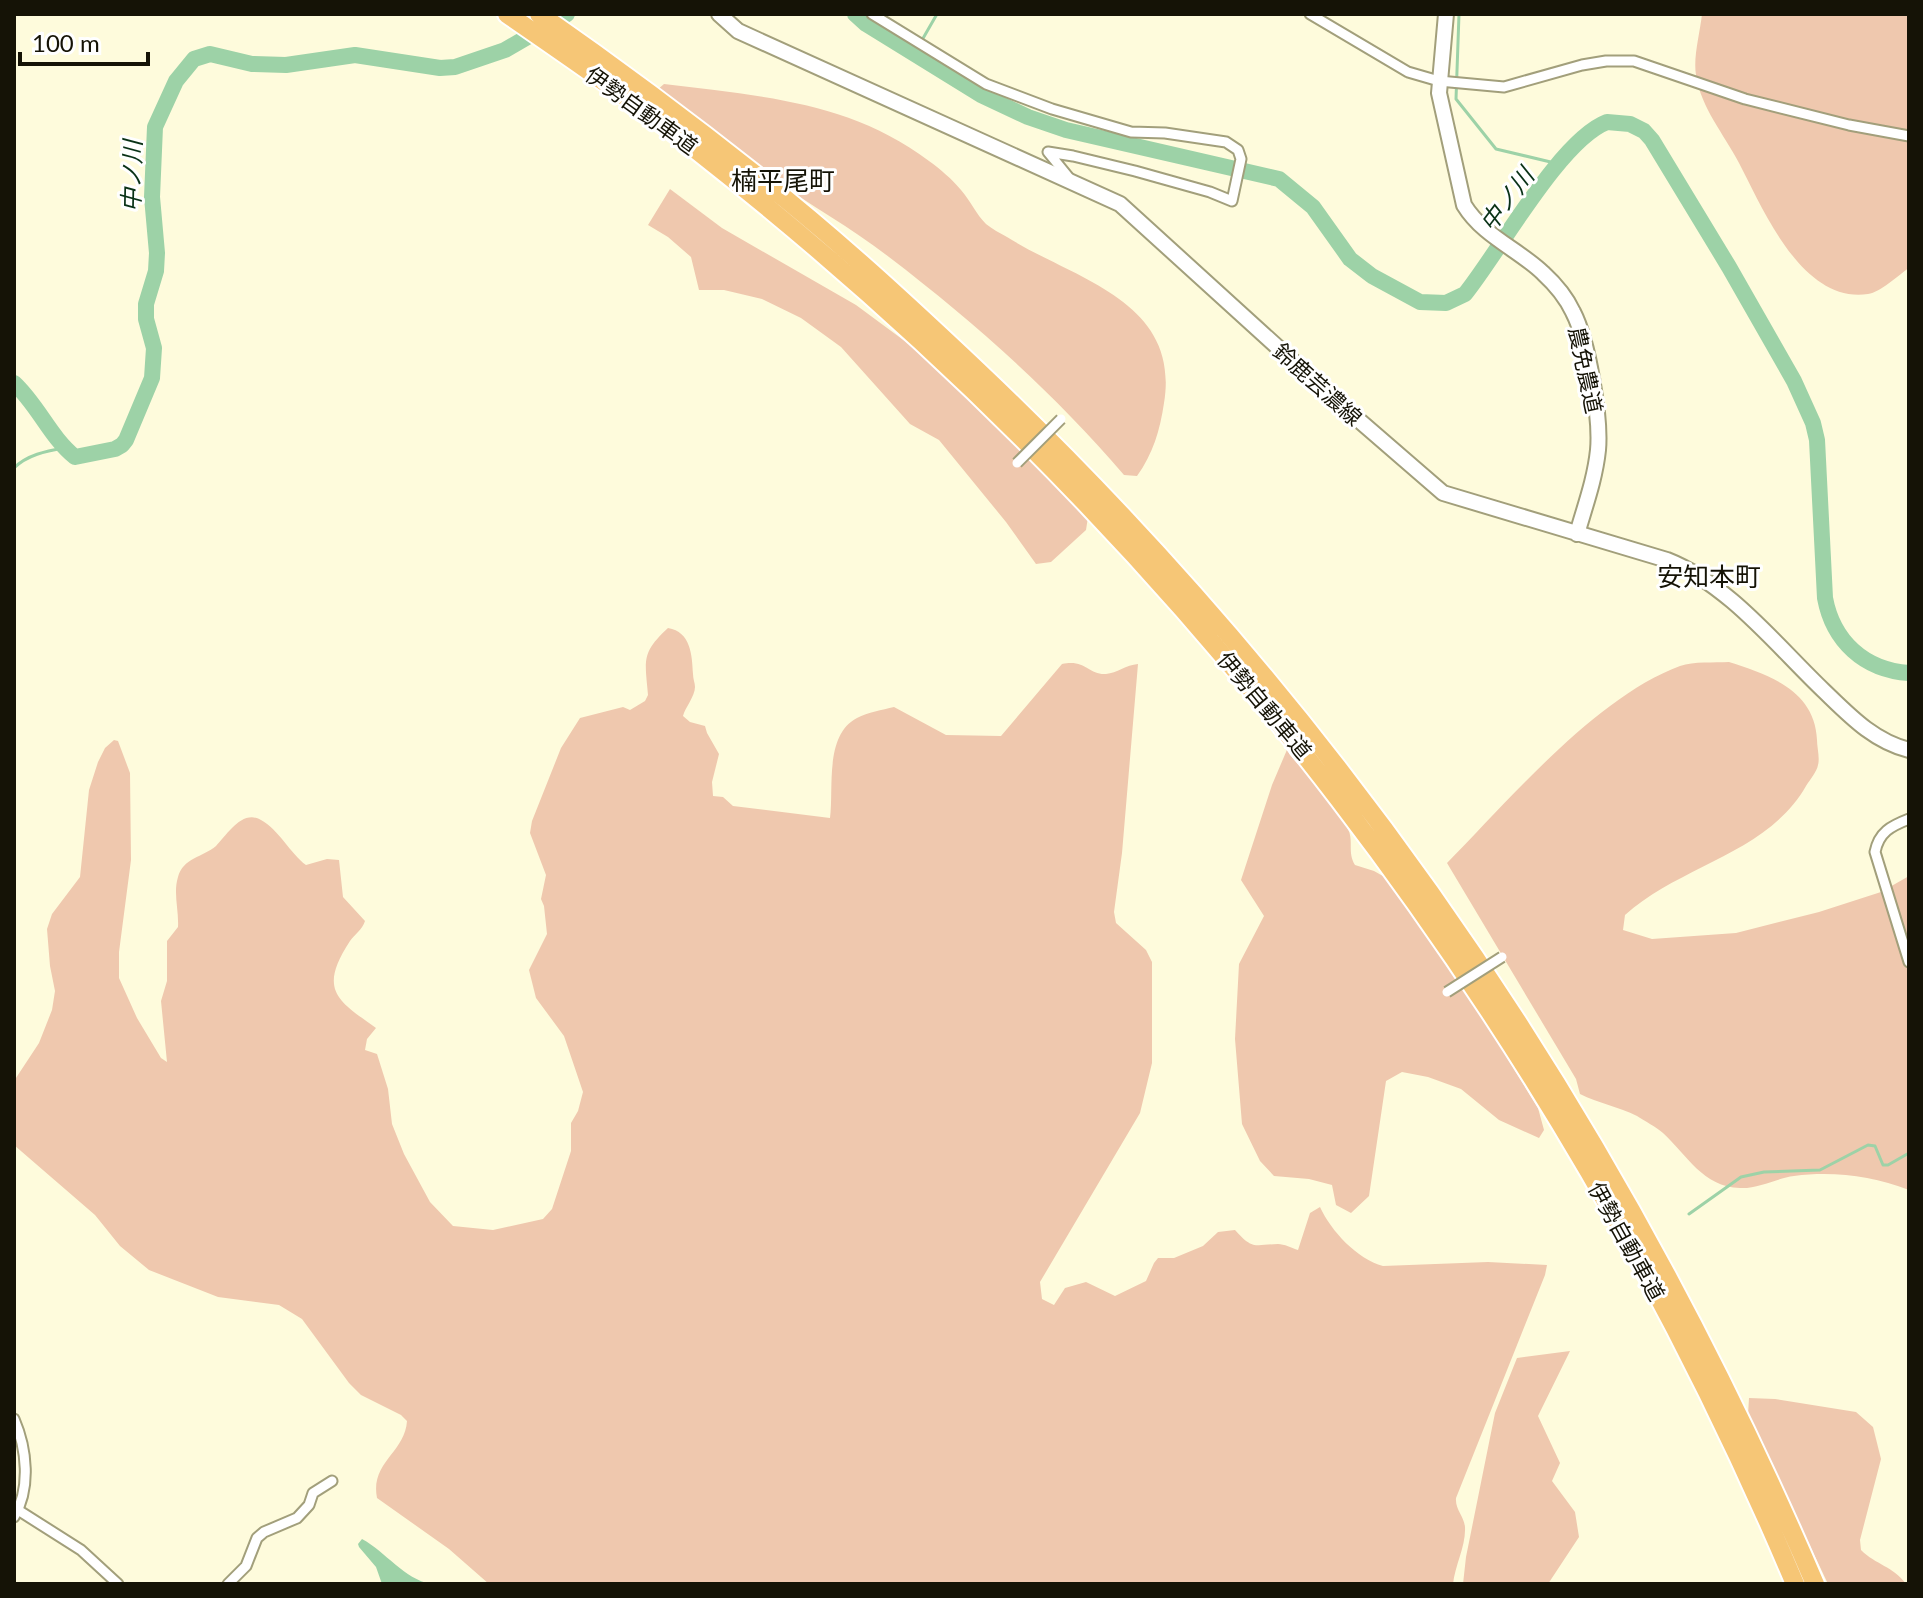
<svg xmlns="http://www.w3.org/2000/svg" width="1923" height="1598" viewBox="0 0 1923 1598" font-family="Lato,'Noto Sans JP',sans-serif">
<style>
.green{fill:#efc8ae}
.water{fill:#9dd2a7}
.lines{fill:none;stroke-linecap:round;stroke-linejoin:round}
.stream{stroke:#9dd2a7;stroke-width:3}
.river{stroke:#9dd2a7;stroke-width:16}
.street-casing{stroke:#a29f7b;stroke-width:13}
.secondary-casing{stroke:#a29f7b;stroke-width:18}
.highway-casing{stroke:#fff;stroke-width:22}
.street{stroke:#fff;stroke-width:9}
.secondary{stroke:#fff;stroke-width:14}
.highway{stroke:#f6c676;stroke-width:18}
.street-bridge-casing{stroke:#a29f7b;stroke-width:13;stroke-linecap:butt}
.street-bridge{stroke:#fff;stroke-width:9}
.labels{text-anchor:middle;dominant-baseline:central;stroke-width:6;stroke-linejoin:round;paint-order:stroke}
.street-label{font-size:22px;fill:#151306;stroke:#fff}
.water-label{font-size:24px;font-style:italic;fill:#093216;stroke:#fff}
.quarter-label{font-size:26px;fill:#151306;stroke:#fff}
</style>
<rect width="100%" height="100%" fill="#fefbdc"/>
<path class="green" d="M1702 14H1909V268C1897 276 1881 292 1868 294 1802 304 1763 209 1739 163 1724 134 1701 108 1696 75 1693 57 1700 33 1702 14Z
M664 84C759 96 850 101 929 161 940 169 952 179 961 190 970 200 976 214 986 224 992 229 1000 233 1007 237 1073 279 1181 300 1164 403 1160 430 1153 454 1137 476L1124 475C1054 393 974 322 889 257 851 228 811 205 772 179 732 152 695 120 657 90Z
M670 189 722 228 856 305 925 356 1075 501 1088 517 1086 530 1051 562 1036 564 1006 522 939 440 910 424 841 347 801 318 762 299 724 290H699L691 257 668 237 648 225Z
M668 628C691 632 692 655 693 674 693 679 695 683 695 687 695 696 685 708 683 716L690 722 705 726 707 733 719 754 712 782 713 796 723 797 733 806 830 818C834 789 824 735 857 718 868 712 882 710 894 707L946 735 1001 736 1062 664C1086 659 1088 675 1106 674 1117 673 1126 665 1138 664L1122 853 1114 912 1116 923 1146 950 1152 962V1063L1140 1113 1040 1282 1042 1299 1054 1305 1065 1288 1086 1282 1115 1296 1146 1281 1154 1263 1158 1258H1174L1203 1246 1218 1232 1235 1230C1253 1250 1254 1245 1278 1244 1284 1244 1292 1248 1298 1250L1310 1213 1320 1207C1331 1231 1357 1259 1383 1266L1488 1262 1547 1265 1545 1275 1456 1498C1455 1510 1464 1516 1465 1527 1466 1546 1455 1565 1453 1584H489L449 1549 377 1498C370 1462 405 1453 407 1421L401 1415 361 1395 349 1383 302 1319 279 1305 218 1297 149 1270 120 1246 95 1215 14 1145V1081L39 1043 52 1010 55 991 50 966 47 929 52 914 80 877 89 790 98 762 105 748 114 740 118 741 130 773 131 860 119 952V978L137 1018 161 1058 167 1062 161 1001 167 981V941L178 927C179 910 173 893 178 877 183 858 203 857 216 846 227 835 242 809 261 820 279 830 290 853 306 865L327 859 339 860 343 897 365 921C362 930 355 934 350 941 318 990 337 1000 376 1028L367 1039 365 1050 377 1054 388 1089 392 1124 404 1154 430 1202 453 1226 493 1230 543 1219 552 1209 571 1151V1123L578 1111 583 1092 564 1036 536 998 529 970 547 934 544 906 541 899 546 875 530 833 532 821 561 748 580 718 623 707 630 710 645 701 648 695C645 660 641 653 668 628Z
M1729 662C1769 675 1815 690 1817 740 1817 747 1820 758 1818 765 1817 771 1810 780 1806 786 1767 854 1680 865 1625 915L1623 930 1652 939 1736 933 1819 912 1881 892 1909 876V1190C1872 1176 1834 1171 1794 1176 1777 1178 1758 1189 1740 1188 1703 1187 1687 1155 1663 1133 1656 1127 1645 1121 1637 1116 1619 1107 1598 1103 1580 1094L1576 1079 1447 863C1510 799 1596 697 1680 666 1694 661 1714 663 1729 662Z
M1289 745C1310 771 1332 799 1348 829 1354 841 1347 852 1355 865L1374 871 1390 880 1458 978 1538 1108 1544 1130 1539 1138 1499 1120 1461 1089 1428 1077 1402 1072 1386 1081 1369 1196 1351 1213 1336 1205 1332 1185 1309 1179 1274 1176 1260 1161 1242 1124 1235 1039 1239 964 1264 916 1241 880 1272 785Z
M1570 1351 1538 1416 1560 1463 1552 1481 1575 1512 1579 1537 1548 1584H1463L1466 1557 1495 1413 1517 1358Z
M1749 1398 1775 1399 1856 1412 1873 1427 1881 1459 1860 1540 1861 1550C1876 1565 1893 1566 1906 1584H1828L1748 1415Z"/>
<path class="water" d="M362 1539C386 1552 404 1579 431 1584H382L376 1567 359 1547 358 1544Z"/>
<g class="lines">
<path class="stream" d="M1459 14 1456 99 1496 149 1559 164
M914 54 937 14
M14 468C27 455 46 451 64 448
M1689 1214 1741 1177 1764 1172 1820 1170 1868 1145 1875 1146 1883 1165H1888L1909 1153"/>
<path class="river" d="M855 14 866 24 981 95 1028 117 1066 130 1279 179 1313 207 1350 259 1372 276 1420 302 1446 303 1465 294C1499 252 1560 140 1607 122L1630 124 1644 131 1652 140 1729 267 1794 381 1813 423 1817 440 1825 598C1833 641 1864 670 1909 673
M14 383C38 405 50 437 75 457L115 449 122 445 126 440 152 378 154 348 146 319V304L156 271 157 253 152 197 155 127 176 81 194 59 210 54 252 64 286 65 355 55 440 68 455 67 505 50 567 14"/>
<g class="street-casing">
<path id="street" d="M872 14 986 84 1052 109 1131 132 1165 133 1226 142 1238 150 1241 159 1232 201 1210 192 1135 171 1073 156 1048 152 1070 179
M1310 14 1408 72 1439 81 1504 87 1582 65 1606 61H1634L1745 99 1849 125 1909 136
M1909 819C1891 826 1879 832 1875 852L1909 962
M14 1419C27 1449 31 1488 14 1517
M18 1510 81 1550 118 1584
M228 1584 246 1566 257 1538 264 1532 297 1518 309 1505 313 1493 332 1481"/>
</g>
<g class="secondary-casing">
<path id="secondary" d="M719 14 738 31 1120 204 1339 403 1443 493 1667 560C1728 584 1776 645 1823 690 1849 715 1873 741 1909 750
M1446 14 1439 93 1464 205C1483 236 1518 249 1543 273 1555 284 1566 297 1573 312 1588 341 1601 417 1598 450 1595 479 1585 506 1577 534"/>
</g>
<g class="highway-casing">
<path id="highway" d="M507 14C572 59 638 104 700 153 1181 531 1557 1020 1795 1584
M539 14C615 67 689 122 762 180 838 240 908 305 978 371 1342 716 1618 1124 1815 1584"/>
</g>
<use href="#street" class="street"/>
<use href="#secondary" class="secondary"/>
<use href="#highway" class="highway"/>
<g class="street-bridge-casing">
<path id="street-bridge" d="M1017 463 1061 419
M1447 992 1502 957"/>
</g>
<use href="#street-bridge" class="street-bridge"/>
</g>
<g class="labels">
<g class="street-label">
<text transform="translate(642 110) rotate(36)">伊勢自動車道</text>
<text transform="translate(1586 370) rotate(78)">農免農道</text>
<text transform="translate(1318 384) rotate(42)">鈴鹿芸濃線</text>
<text transform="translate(1265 705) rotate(50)">伊勢自動車道</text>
<text transform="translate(1627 1241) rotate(61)">伊勢自動車道</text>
</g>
<g class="water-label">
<text transform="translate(131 176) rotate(-89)">中ノ川</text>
<text transform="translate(1506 199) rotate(-53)">中ノ川</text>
</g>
<g class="quarter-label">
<text x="783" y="180">楠平尾町</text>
<text x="1709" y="576">安知本町</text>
</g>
</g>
<rect width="1923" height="1598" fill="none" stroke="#151306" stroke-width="32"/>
<path d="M20 52v12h128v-12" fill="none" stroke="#151306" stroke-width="4"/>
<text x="32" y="52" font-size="24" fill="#151306" stroke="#ffffff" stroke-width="6" paint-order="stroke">100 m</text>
</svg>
